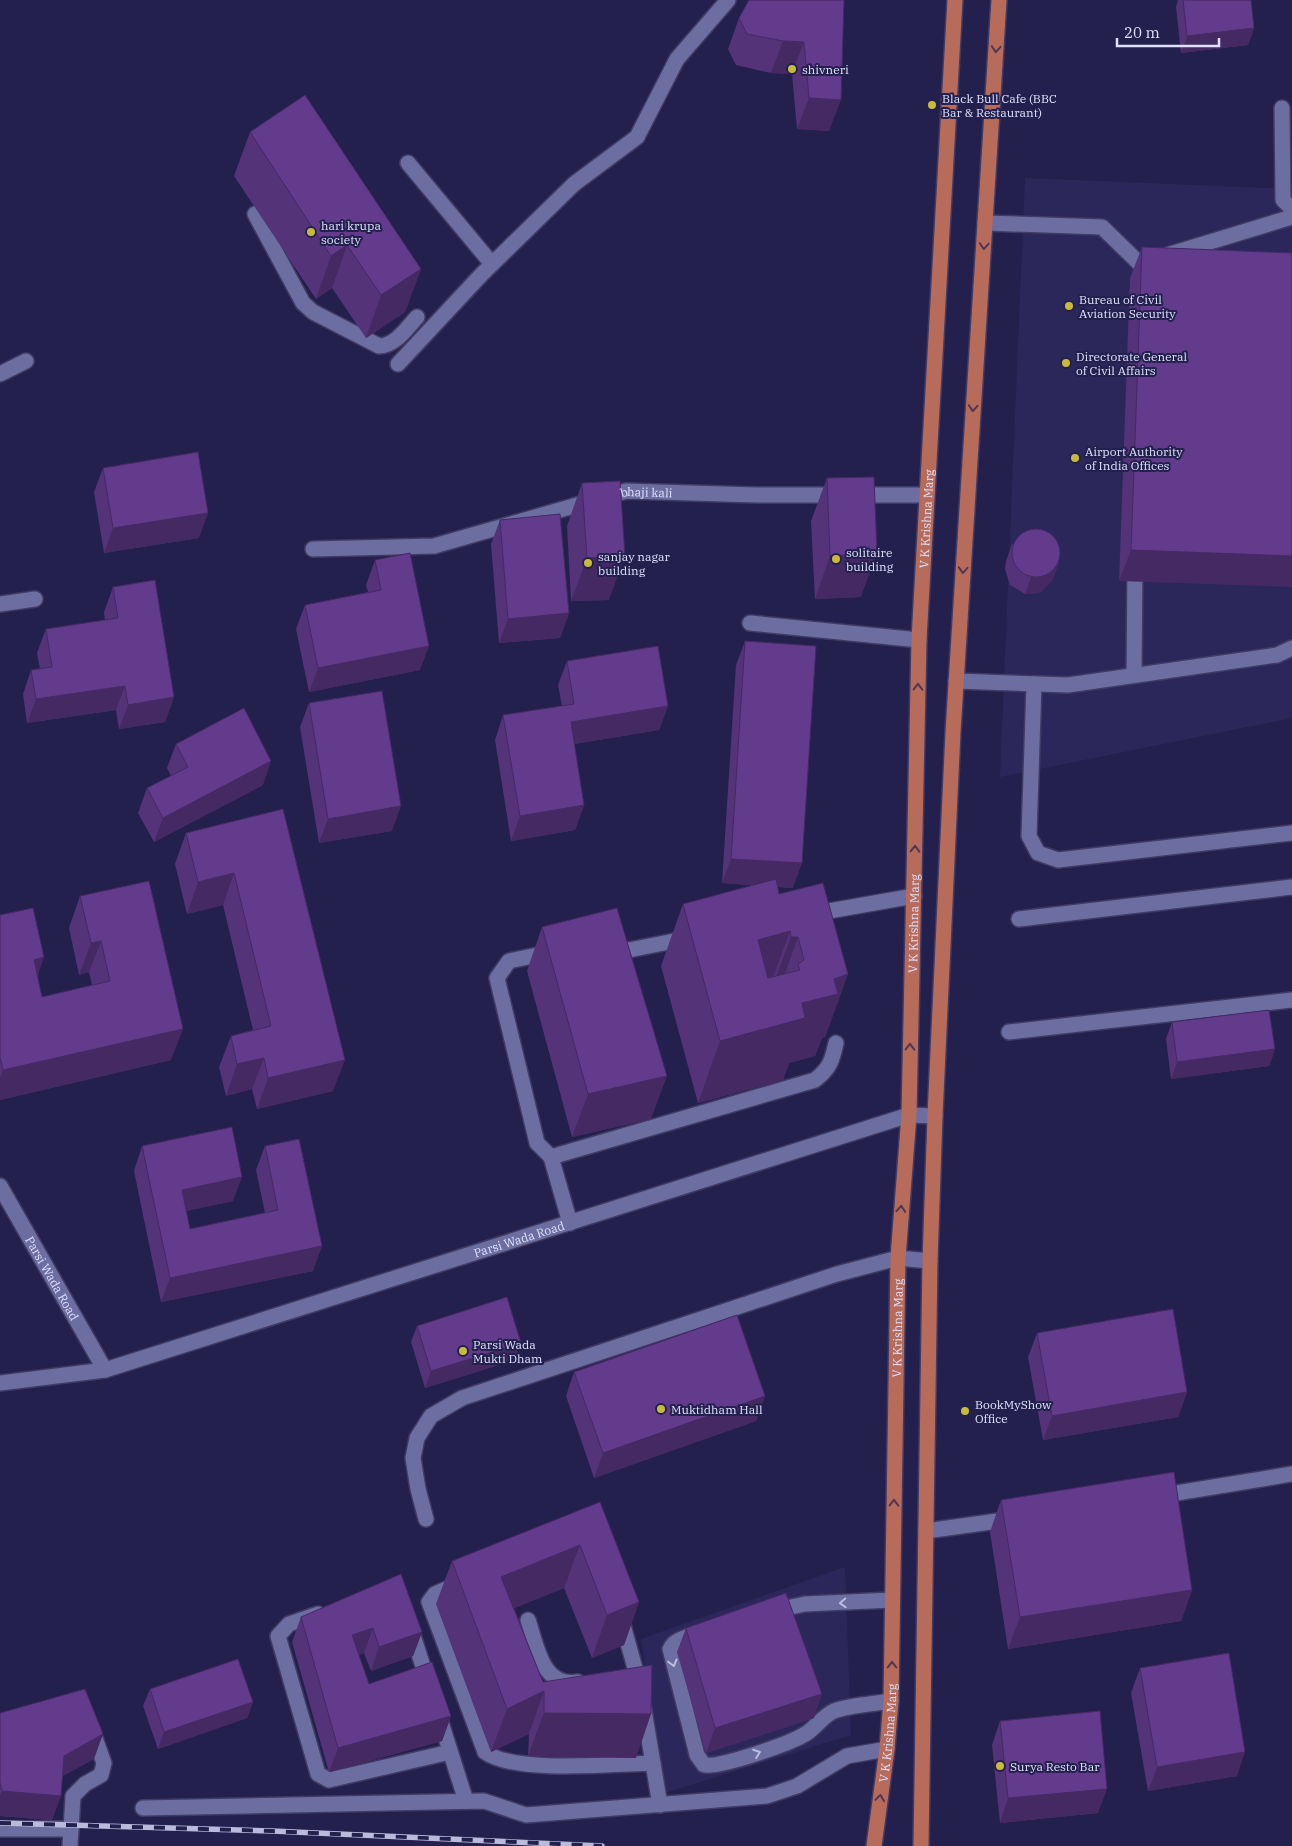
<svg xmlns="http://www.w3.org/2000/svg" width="1292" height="1846" viewBox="0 0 1292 1846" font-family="'IBM Plex Serif',serif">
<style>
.built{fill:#2b275b}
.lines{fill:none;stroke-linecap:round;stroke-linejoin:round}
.minor-casing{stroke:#413a63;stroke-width:18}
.major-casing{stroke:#413a63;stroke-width:18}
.minor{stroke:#6c6da1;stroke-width:15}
.major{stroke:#b76b5b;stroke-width:15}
.rail-casing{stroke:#babbdb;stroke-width:5.5}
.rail{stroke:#24204d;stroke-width:4;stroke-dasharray:11;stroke-linecap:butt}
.wall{fill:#543379}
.shaded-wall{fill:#452963}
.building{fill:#623b8d;stroke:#452963;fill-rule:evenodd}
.oneway{stroke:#503651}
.oneway2{stroke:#bcbee1}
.poi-dot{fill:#c8bb3b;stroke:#24204d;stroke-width:2}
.labels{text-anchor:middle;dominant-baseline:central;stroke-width:4;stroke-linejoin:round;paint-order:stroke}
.poi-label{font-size:12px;fill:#dee0fd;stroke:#24204d;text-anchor:start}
.street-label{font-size:12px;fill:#dee0fd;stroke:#24204d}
</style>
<rect width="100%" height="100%" fill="#24204d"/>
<path class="built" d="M1025 178 1292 189V718L1000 777Z
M845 1567 851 1735 665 1793 641 1639Z"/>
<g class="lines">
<g class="minor-casing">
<g id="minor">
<path d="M1282 108 1283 200 1292 209"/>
<path d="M408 163 492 264"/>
<path d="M255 214 303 303 313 312 379 346C395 346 407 328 417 317"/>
<path d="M985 223 1102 227 1139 263"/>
<path d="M1167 255 1292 217"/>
<path d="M398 364 482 274 574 184 637 137 677 59 728 0"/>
<path d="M0 374 26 361"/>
<path id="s1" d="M313 549 434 546 626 491 756 495H927"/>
<path d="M0 604 35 599"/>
<path d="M750 623 919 640"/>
<path d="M1134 675 1135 562"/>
<path d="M956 681 1068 685 1277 655 1292 648"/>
<path d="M1034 684 1029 836 1038 853 1058 860 1292 833"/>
<path d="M812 914 914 896"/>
<path d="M1019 919 1292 887"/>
<path d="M611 946 629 950 689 938"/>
<path d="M1009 1032 1292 1000"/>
<path d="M551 1157 537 1143 497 978 509 961 552 952"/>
<path id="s2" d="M0 1186 105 1370"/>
<path d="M570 1223 551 1157 815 1080C830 1068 832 1061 836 1043"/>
<path id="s3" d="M0 1383 105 1370 909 1115 935 1116"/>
<path d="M1158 1496 1292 1474"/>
<path d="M426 1519 418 1489 413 1458 417 1438 431 1416 462 1398 837 1274 898 1258 930 1261"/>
<path d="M926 1531 1012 1519"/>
<path d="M458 1584 435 1594 429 1602 485 1752C515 1774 614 1764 653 1763"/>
<path d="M772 1611 805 1604 892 1600"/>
<path d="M318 1614 289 1624 278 1636 318 1774 329 1780 450 1752"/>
<path d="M621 1618 640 1686 660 1805"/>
<path d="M528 1620C537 1646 542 1688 578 1682"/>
<path d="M410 1626 429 1685"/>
<path d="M700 1633C689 1637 675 1638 670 1649L697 1755 704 1765C720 1768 792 1743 807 1733 817 1726 823 1716 834 1711 850 1705 874 1704 891 1701"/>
<path d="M439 1716 466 1801"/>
<path d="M143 1808 484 1801 526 1815 767 1796 797 1786 847 1756 887 1749"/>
<path d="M0 1829H71"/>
<path d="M70 1846 73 1796 85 1784 101 1775 104 1763 91 1727"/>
</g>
</g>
<g class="major-casing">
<g id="major">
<path id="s4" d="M874 1846 887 1749 891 1701 898 1258 909 1115 919 640 955 0"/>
<path d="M921 1846 930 1261 935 1116 953 732 999 0"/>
</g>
</g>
<use href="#minor" class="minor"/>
<use href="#major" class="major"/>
<g class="rail-casing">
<path id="rail" d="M0 1823 272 1831 602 1846"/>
</g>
<use href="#rail" class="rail"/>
</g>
<path class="wall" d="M844 0 829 131 797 129 792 74 771 73 736 65 728 49 739 18Z
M1178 0H1251L1254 28 1248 45 1181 53 1176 7Z
M250 132 421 269 405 312 366 338 332 288 316 299 234 176Z
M1142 247 1292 253 1119 581 1130 278Z
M103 468 199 538 104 553 94 492Z
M827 478 861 597 815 599 811 521Z
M582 483 609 600 571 601 567 526Z
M500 520 569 613 560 638 499 643 491 544Z
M1012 544 1059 562 1053 579 1041 592 1033 594H1025L1010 585 1005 569 1006 561Z
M375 560 420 670 309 692 296 629 305 605 368 592 366 585Z
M113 587 174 697 165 722 119 729 116 710 27 723 23 694 31 670 40 669 37 653 46 629 105 620 104 612Z
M745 641 793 888 778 887 779 894 848 974 825 1037 822 1038 815 1056 789 1063 783 1080 698 1103 661 966 683 904 753 885 722 883 736 665Z
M567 661 668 706 659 730 574 744 584 805 575 830 511 841 495 740 503 715 562 706 558 685Z
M309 703 392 831 319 843 300 727Z
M176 744 263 785 154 842 138 813 147 788 171 776 167 768Z
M283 809 333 1091 257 1109 252 1089 226 1096 219 1067 231 1036 253 1030 223 905 187 914 175 864 186 833Z
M80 896 171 1060 0 1100V915L42 997 92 985 89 972 79 975 69 928Z
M542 927 651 1119 572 1137 527 971Z
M1172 1022 1275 1049 1269 1066 1171 1079 1166 1039Z
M142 1146 233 1201 186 1211 190 1229 265 1213 256 1170 265 1146 313 1271 161 1302 134 1171Z
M417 1326 521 1343 515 1360 425 1388 411 1342Z
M1037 1333 1187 1392 1178 1417 1043 1440 1028 1357Z
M574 1372 765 1396 756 1421 594 1478 566 1396Z
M1001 1500 1192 1590 1181 1621 1008 1649 990 1532Z
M600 1502 639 1602 624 1645 592 1658 564 1588 514 1608 543 1682 636 1758 528 1756 529 1734 491 1752 436 1604 452 1561Z
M301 1617 422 1632 413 1656 371 1671 364 1653 359 1654 369 1684 451 1716 442 1741 329 1772 292 1642Z
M686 1628 814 1718 706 1753 677 1652Z
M1140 1668 1237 1776 1148 1791 1131 1693Z
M150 1689 253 1702 247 1718 158 1749 143 1706Z
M0 1713 94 1759 62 1776 52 1820 0 1816Z
M1000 1721 1098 1813 1000 1823 992 1745Z"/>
<path class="shaded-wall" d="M1254 28 1248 45 1181 53 1187 36Z
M783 41 804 42 792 74 771 73Z
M809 98 841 100 829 131 797 129Z
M347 245 332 288 316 299 331 256Z
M421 269 405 312 366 338 381 295Z
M208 513 199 538 104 553 113 528Z
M1131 550 1292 556V587L1119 581Z
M877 553 861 597 815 599 830 556Z
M625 556 609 600 571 601 587 558Z
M1059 562 1053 579 1041 592 1033 594H1025L1031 577Z
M569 613 560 638 499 643 508 619Z
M429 646 420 670 309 692 318 668Z
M125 686 116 710 27 723 36 699Z
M174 697 165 722 119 729 128 705Z
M668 706 659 730 562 746 571 722Z
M271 761 263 785 154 842 163 818Z
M584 805 575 830 511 841 520 816Z
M401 806 392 831 319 843 328 819Z
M731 859 802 863 793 888 722 883Z
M234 873 223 905 187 914 198 882Z
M790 931 767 994 758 940Z
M791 937H798L776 999H768Z
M101 941 89 972 79 975 91 943Z
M44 957 33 989 34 960Z
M848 974 825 1037 822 1038 815 1056 789 1063 783 1080 698 1103 720 1041 802 1003 834 979Z
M183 1029 171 1060 0 1100V1078L3 1070Z
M1275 1049 1269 1066 1171 1079 1177 1062Z
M264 1058 252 1089 226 1096 237 1064Z
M345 1060 333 1091 257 1109 268 1078Z
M667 1076 651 1119 572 1137 588 1094Z
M242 1177 233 1201 173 1214 182 1190Z
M322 1246 313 1271 161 1302 170 1278Z
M521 1343 515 1360 425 1388 431 1371Z
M1187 1392 1178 1417 1043 1440 1052 1416Z
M765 1396 756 1421 594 1478 603 1453Z
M580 1545 564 1588 485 1620 501 1577Z
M1192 1590 1181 1621 1008 1649 1020 1617Z
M639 1602 624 1645 592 1658 607 1615Z
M373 1628 364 1653 343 1660 352 1635Z
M422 1632 413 1656 371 1671 379 1647Z
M544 1691 529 1734 491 1752 507 1709Z
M822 1694 814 1718 706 1753 715 1728Z
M253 1702 247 1718 158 1749 164 1732Z
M544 1713 651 1714 636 1758 528 1756Z
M451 1716 442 1741 329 1772 338 1748Z
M103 1734 94 1759 56 1780 64 1756Z
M1245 1752 1237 1776 1148 1791 1157 1767Z
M1107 1789 1098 1813 1000 1823 1008 1798Z
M2 1791 61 1796 52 1820 0 1816V1795Z"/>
<path class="building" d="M749 0H844L841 100 809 98 804 42 783 41 747 34 739 18Z
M1183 0H1251L1254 28 1187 36Z
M305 95 421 269 381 295 347 245 331 256 250 132Z
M1142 247 1292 253V556L1131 550Z
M198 452 208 513 113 528 103 468Z
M874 477 877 553 830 556 827 478Z
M620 481 625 556 587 558 582 483Z
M560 514 569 613 508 619 500 520Z
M1012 553a24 24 0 1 1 48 0a24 24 0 1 1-48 0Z
M410 553 429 646 318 668 305 605 381 590 375 560Z
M155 580 174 697 128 705 125 686 36 699 31 670 52 667 46 629 118 618 113 587Z
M745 641 816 646 802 863 731 859Z
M658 646 668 706 571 722 584 805 520 816 503 715 574 704 567 661Z
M382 691 401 806 328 819 309 703Z
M244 708 271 761 163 818 147 788 188 767 176 744Z
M283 809 345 1060 268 1078 264 1058 237 1064 231 1036 271 1026 234 873 198 882 186 833Z
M776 879 779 894 823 883 848 974 834 979 838 994 802 1003 805 1018 720 1041 683 904ZM790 931 791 937H798L804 960 798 964 800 970 768 978 758 940Z
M149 881 183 1029 3 1070 0 1057V915L33 908 44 957 34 960 42 997 110 981 101 941 91 943 80 896Z
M617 908 667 1076 588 1094 542 927Z
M1269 1010 1275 1049 1177 1062 1172 1022Z
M232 1127 242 1177 182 1190 190 1229 278 1210 265 1146 299 1139 322 1246 170 1278 142 1146Z
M507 1297 521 1343 431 1371 417 1326Z
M1173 1309 1187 1392 1052 1416 1037 1333Z
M737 1315 765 1396 603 1453 574 1372Z
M1174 1472 1192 1590 1020 1617 1001 1500Z
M600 1502 639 1602 607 1615 580 1545 501 1577 543 1682 652 1665 651 1714 544 1713V1691L507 1709 452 1561Z
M401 1574 422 1632 379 1647 373 1628 352 1635 369 1684 432 1662 451 1716 338 1748 301 1617Z
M786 1593 822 1694 715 1728 686 1628Z
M1229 1653 1245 1752 1157 1767 1140 1668Z
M238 1659 253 1702 164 1732 150 1689Z
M85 1689 103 1734 64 1756 61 1796 2 1791 0 1782V1713Z
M1100 1711 1107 1789 1008 1798 1000 1721Z"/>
<defs><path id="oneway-chevron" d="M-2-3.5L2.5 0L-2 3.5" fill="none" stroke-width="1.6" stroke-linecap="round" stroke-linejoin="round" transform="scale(1.25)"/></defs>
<g class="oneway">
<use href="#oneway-chevron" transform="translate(996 49) rotate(94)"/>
<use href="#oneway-chevron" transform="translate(984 246) rotate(94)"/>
<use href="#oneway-chevron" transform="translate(973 408) rotate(94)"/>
<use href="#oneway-chevron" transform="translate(963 570) rotate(94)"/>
<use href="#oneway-chevron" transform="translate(918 687) rotate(-89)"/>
<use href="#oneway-chevron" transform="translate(915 849) rotate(-89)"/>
<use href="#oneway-chevron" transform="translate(910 1047) rotate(-89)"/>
<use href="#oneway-chevron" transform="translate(901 1209) rotate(-86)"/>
<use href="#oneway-chevron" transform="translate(894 1503) rotate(-89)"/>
<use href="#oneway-chevron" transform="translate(892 1665) rotate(-90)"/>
<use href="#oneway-chevron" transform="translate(880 1798) rotate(-82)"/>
</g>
<g class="oneway2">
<use href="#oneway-chevron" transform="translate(843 1603) rotate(177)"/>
<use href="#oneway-chevron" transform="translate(673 1663) rotate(75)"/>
<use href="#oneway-chevron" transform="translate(757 1753) rotate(-20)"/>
</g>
<g class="poi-dot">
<circle cx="792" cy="69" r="5"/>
<circle cx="932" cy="105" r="5"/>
<circle cx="311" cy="232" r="5"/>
<circle cx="1069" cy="306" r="5"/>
<circle cx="1066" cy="363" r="5"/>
<circle cx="1075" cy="458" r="5"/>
<circle cx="836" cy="559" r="5"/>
<circle cx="588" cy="563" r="5"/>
<circle cx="463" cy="1351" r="5"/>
<circle cx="661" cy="1409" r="5"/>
<circle cx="965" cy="1411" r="5"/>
<circle cx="1000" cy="1766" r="5"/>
</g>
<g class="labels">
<g class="poi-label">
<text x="802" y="69">shivneri</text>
<text x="942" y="98">Black Bull Cafe (BBC<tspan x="942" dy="14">Bar &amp; Restaurant)</tspan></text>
<text x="321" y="225">hari krupa<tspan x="321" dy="14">society</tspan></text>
<text x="1079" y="299">Bureau of Civil<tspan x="1079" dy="14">Aviation Security</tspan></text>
<text x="1076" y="356">Directorate General<tspan x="1076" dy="14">of Civil Affairs</tspan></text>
<text x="1085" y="451">Airport Authority<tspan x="1085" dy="14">of India Offices</tspan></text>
<text x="846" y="552">solitaire<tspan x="846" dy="14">building</tspan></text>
<text x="598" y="556">sanjay nagar<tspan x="598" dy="14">building</tspan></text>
<text x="473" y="1344">Parsi Wada<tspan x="473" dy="14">Mukti Dham</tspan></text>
<text x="975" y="1404">BookMyShow<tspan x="975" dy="14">Office</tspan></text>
<text x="671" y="1409">Muktidham Hall</text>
<text x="1010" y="1766">Surya Resto Bar</text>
</g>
<g class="street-label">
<text stroke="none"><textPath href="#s1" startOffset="341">bhaji kali</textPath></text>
<text stroke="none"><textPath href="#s4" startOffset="1329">V K Krishna Marg</textPath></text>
<text stroke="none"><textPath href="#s4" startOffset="924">V K Krishna Marg</textPath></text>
<text stroke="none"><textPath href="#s3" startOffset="540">Parsi Wada Road</textPath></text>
<text stroke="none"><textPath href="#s2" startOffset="106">Parsi Wada Road</textPath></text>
<text stroke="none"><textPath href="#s4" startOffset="519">V K Krishna Marg</textPath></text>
<text stroke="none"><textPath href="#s4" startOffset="114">V K Krishna Marg</textPath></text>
</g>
</g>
<path d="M1117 38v8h102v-8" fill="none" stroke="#dee0fd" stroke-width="2.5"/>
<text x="1124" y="38" font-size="15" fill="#dee0fd" stroke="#24204d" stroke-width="4" paint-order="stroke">20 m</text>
</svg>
